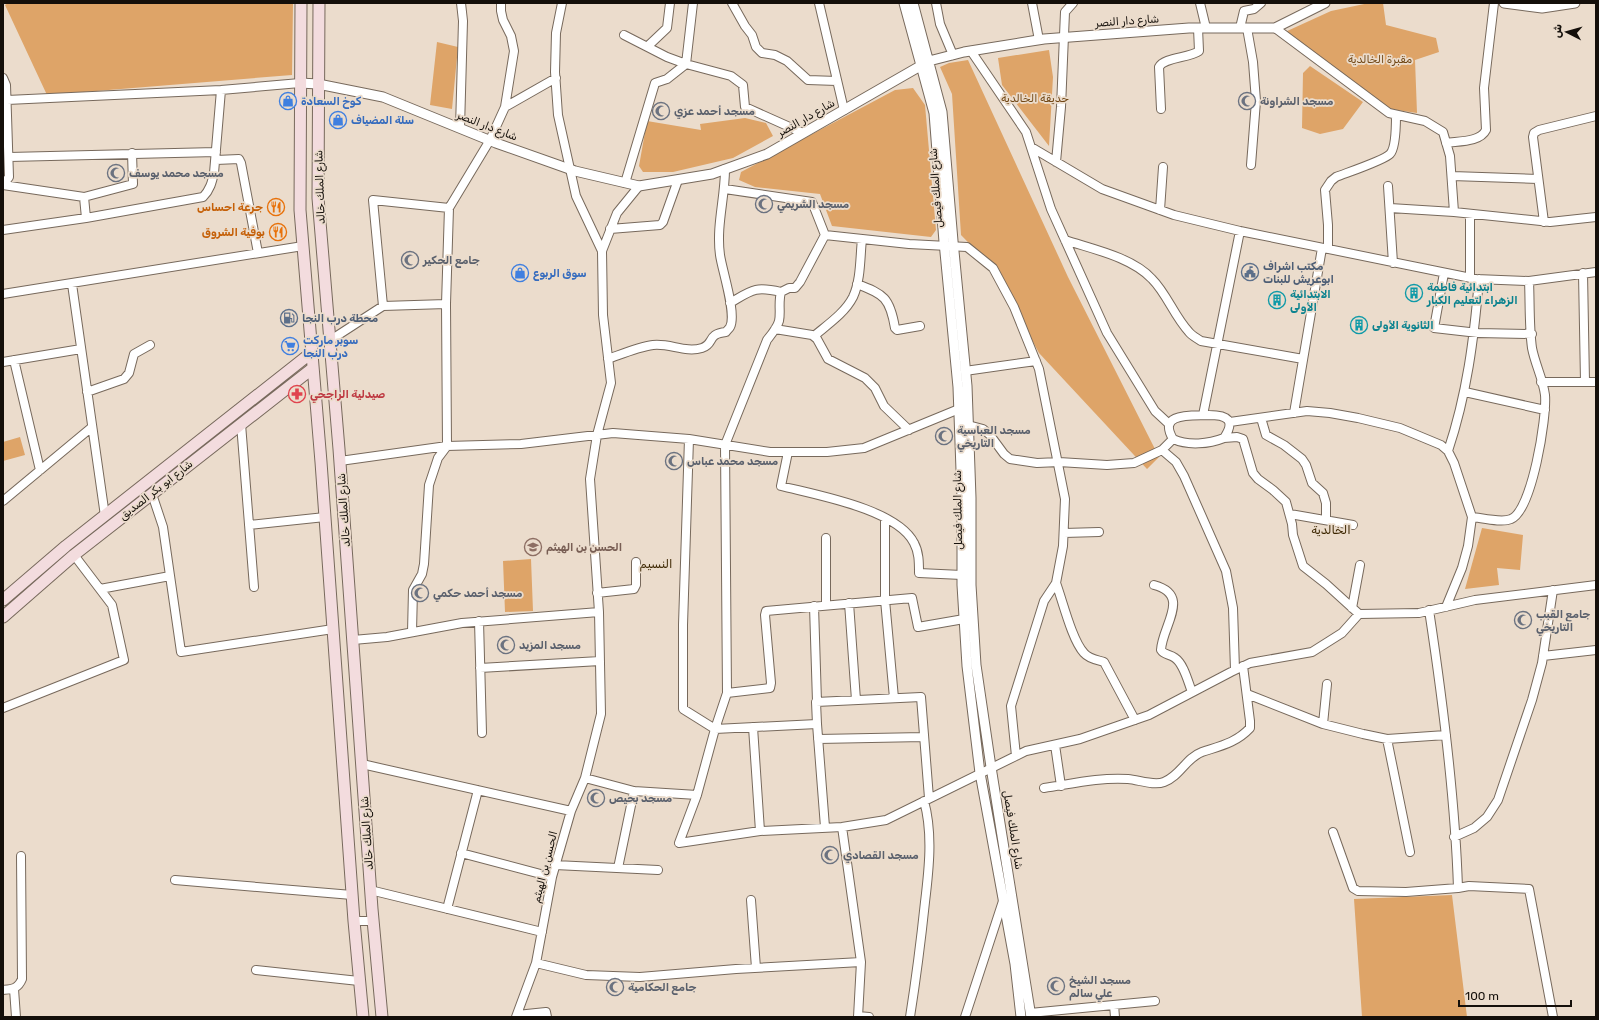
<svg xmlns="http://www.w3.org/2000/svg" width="1599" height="1020" viewBox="0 0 1599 1020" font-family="Rubik,'Noto Naskh Arabic',sans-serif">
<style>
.green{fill:#dea468}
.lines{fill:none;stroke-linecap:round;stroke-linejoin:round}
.minor-casing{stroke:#77695c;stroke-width:10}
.tertiary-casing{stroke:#77695c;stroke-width:11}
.secondary-casing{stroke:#77695c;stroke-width:13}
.minor{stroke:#fff;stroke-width:8}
.tertiary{stroke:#fff;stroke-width:9}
.secondary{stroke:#f3dcde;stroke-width:11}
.labels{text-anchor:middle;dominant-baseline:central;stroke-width:3.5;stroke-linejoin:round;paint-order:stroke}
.street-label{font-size:11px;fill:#140f0a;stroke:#ebdccc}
.park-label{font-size:11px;fill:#714715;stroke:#ebdccc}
.shop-label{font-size:11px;font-weight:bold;fill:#366cbe;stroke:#ebdccc;text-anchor:start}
.worship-label{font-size:11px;font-weight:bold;fill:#5b616d;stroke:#ebdccc;text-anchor:start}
.food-label{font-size:11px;font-weight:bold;fill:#c56008;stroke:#ebdccc;text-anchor:end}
.service-label{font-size:11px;font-weight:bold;fill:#4e5e75;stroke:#ebdccc;text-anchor:start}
.culture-label{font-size:11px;font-weight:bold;fill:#0d838f;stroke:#ebdccc;text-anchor:start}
.health-label{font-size:11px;font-weight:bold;fill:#be3a42;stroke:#ebdccc;text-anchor:start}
.education-label{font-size:11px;font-weight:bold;fill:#785e54;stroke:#ebdccc;text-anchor:start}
.neighbourhood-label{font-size:12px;fill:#3c2601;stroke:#ebdccc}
</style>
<rect width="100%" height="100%" fill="#ebdccc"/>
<path class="green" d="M8 3H293L292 75 47 95 5 5Z
M1369 3H1383L1386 25 1436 38 1439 52 1415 60 1417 113 1390 109 1285 32 1331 11Z
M437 42 458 47 452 109 430 105Z
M1049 50 1053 77 1049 146 1002 85 998 58Z
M968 60 1068 277 1159 457 1147 469 1039 353 993 268 961 235 952 94 940 67 949 63Z
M1310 66 1363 102 1343 129 1320 134 1302 128 1303 73Z
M913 88 925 105 936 230 931 237 832 226 820 194 755 187 739 180 741 172 895 90Z
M745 118 766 123 773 136 733 158 673 172H643L639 166 647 121 701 130 700 124Z
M20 437 25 455 3 461V442Z
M1482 528 1523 535 1520 570 1497 568 1499 585 1465 589Z
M531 559 533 611 505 612 503 561Z
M1452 895 1467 1017H1362L1354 899Z"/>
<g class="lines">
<g class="minor-casing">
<path id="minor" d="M501 3V11L503 20 511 36 514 51 505 107
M562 3 556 33 555 72 558 115 576 196 602 251
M693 3 686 64 731 76 743 85 745 107 803 133
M732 3 745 26 752 35 756 47 762 53 775 55 787 61 808 80 837 81
M819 3 844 110
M936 3 940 24 953 55
M1032 3 1039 40
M1200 3 1206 28
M1240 28 1244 11 1254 9 1261 3
M1247 28 1253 62 1256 101 1251 165
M1275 28 1389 113 1425 121 1443 132 1450 156 1454 212
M624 35 667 57 686 64
M648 46 667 28 670 3
M971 51 1026 132 1051 209 1107 333 1155 411 1169 424
M3 78 6 85 9 177 3 185
M7 100 221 90 300 83
M1161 109 1159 67C1164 57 1190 58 1199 51L1198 28
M460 128 463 21 461 3
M1446 143C1460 141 1480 142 1486 130L1484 88 1494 3
M1031 147 1102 189 1174 215 1240 231 1476 279 1529 281 1596 272
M9 157 216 152
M216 160 239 159 241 163 258 253
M1056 162 1061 107 1065 12 1073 3
M1452 176 1538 179
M625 183 655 83 667 79 686 64
M3 185 84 197 133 184 132 153
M1388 186 1393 263
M725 189 812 202 825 235 909 244 967 247 993 268 1014 307 1039 369 1065 499 1063 546 1056 583 1044 601 1011 706 1016 756
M84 197 86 218
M449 208 490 140 505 107 556 78
M1390 208 1454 212 1550 222 1596 217
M1160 210 1163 167
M1470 214V278
M1544 222 1533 137 1534 133 1539 130 1596 116
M610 229 660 225 663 222 678 180
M3 230 86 218 203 197C210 190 212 182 214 173L221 90
M825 235 800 282 795 288H789L781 292C778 303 781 312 779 321 777 328 771 335 767 340L725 445 727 693 715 729 697 795 679 843 760 831 842 827 886 820 1026 751 1080 739 1149 715 1231 672 1250 663 1312 652 1342 633 1359 614 1419 613 1475 600 1596 585
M1065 240C1092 249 1132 257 1152 279 1167 294 1174 316 1189 332 1192 336 1197 338 1201 341L1303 359
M1328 249V225L1325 190 1331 181 1336 177C1346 173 1385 160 1390 154 1396 148 1396 123 1396 115
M1444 273 1434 328 1478 333 1532 334
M1583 273 1585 382
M72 284 105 516
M857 284C884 294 890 298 895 328L897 330 920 326
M3 294 303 246
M730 303C752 290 755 286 781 292
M775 329 812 335 817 339 828 359 865 378 875 388 884 406 909 430
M814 336C827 325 845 313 853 297 861 280 860 257 862 239
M329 341 383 306 446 304 449 208 373 200 383 306
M608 359C622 354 638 347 653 345 670 343 685 353 702 348 715 344 706 334 726 332 727 330 729 329 730 327 737 314 722 270 720 255 716 226 725 198 725 169
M14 360 40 470
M3 362 81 349
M965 371 1036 361
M1541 382H1596
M87 392 124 379 129 373 134 354 150 345
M1465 392 1545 410
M1294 413 1322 248
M1203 415 1240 231
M1209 415C1227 415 1236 420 1224 438 1209 444 1188 446 1173 439 1157 412 1192 416 1209 415Z
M1261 418 1266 435 1284 445 1302 459 1306 465 1312 483 1323 493 1326 503V520
M1230 422 1307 411 1330 413 1358 418 1400 428 1441 445 1448 451 1454 463 1472 517 1468 546 1462 568 1446 607
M241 424 254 587
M968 425 983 429 990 435 1004 454 1010 459 1037 463 1059 462 1107 465 1134 463 1162 450 1173 439
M1224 438 1237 437 1243 439 1253 473 1258 479 1273 490 1286 502 1292 524 1293 535 1303 566 1326 584 1359 614
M689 439 683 625V709L715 729 817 724 825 827
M1162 450 1176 462 1184 476 1226 571 1233 608 1235 670
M1448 451C1467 394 1474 339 1479 279
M788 452 781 486C816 495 897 509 914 543 919 552 919 562 919 573L962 575
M340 461 447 446 521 444 613 433 689 439 770 452H827L864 448 959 409
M152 494 163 527 181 652 333 629
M3 501 92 427
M1290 514 1353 525
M1472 517C1482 518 1502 523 1511 519 1532 511 1547 417 1545 395 1543 379 1535 364 1532 348 1529 326 1530 303 1529 281
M885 518V600L894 698
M249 525 325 517
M1064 533 1099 532
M826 538V605
M1056 583C1063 602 1072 640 1084 653 1089 659 1098 660 1104 662L1135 720
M1154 585C1192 595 1162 626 1161 650 1164 655 1170 654 1175 658 1184 664 1188 682 1192 692
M100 589 170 576
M597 593 634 589 636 585V562
M849 603 856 700
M814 606 817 702
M1352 608 1360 565
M1429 610C1443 702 1455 795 1458 888L1469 886 1529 889 1553 1017
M479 621 482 733
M412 632 413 590 422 574 424 564 429 485 438 458 447 446 446 304
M353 640 387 637 462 623 599 612
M1543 656 1596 650
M480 668 600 661
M727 693 770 688 771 683 765 615 766 611 912 598 918 627 964 619
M1247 694 1323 724 1363 734 1387 739 1446 735
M3 708 124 660 112 605 74 555
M817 724 816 702 921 697 929 798
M1323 724 1327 684
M753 727 760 831
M818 739 924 737
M1387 739 1410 852
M1055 745 1061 786
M362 764 571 811
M585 778 634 791 697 795
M1044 788C1071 784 1100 777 1128 779 1139 780 1154 786 1164 782 1180 776 1186 758 1202 752 1220 746 1236 743 1250 728V721L1243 666
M842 827 861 962 858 1017
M1333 832 1353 888 1358 891 1406 892 1458 888
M1454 837 1474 828 1487 817 1498 800 1532 700 1542 663 1553 590
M461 853 552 877
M555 865 658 870
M618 868 634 791
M175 880 352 895
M370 890 542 932
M751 900 756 968
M447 909 478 790
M354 921H373
M536 963 586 975 640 977 736 969 861 962
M256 970 359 981
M14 989 16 1017
M3 990C12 989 18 989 22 979L21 856
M1114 1005 1115 1017
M1030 1013 1155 1001
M517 1015 546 1012 547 1017
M858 1016 869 1017
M516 1017 536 963 552 877 571 811 585 778 601 714 599 612 590 479 597 435 611 383 603 315 602 251 617 213 639 186
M910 1017C916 979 921 940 925 902 929 869 933 833 924 801
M965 1017 1003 901"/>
</g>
<g class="tertiary-casing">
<path id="tertiary" d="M904 3 934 113 944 242 958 387 962 498V585L967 666 980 773 1015 964 1021 1017
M913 3 942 112 953 241 967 386 971 498V585L976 665 991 767 1031 1017
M1504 3 1542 8 1575 3
M300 83 318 84 383 97 496 143 575 171 639 186 712 174 767 154 929 61 964 52 1044 39 1189 28H1275L1325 3"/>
</g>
<g class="secondary-casing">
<path id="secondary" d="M301 3 300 210 321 462 354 921 363 1017
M319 3 318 198 339 449 372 909 382 1017
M3 600 66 546 311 353
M3 617 74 555 313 368"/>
</g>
<use href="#minor" class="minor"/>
<use href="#tertiary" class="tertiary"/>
<use href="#secondary" class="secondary"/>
</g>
<defs>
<g id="shop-ring" transform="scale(0.9)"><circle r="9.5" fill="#ebdccc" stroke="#3f7fe0" stroke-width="1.5"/><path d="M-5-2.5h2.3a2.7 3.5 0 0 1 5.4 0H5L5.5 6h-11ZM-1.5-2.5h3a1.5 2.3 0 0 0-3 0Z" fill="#3f7fe0"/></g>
<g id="mosque-ring" transform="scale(0.9)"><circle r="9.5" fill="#ebdccc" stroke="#6b7280" stroke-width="1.5"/><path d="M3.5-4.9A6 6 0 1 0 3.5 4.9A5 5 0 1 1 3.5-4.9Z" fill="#6b7280"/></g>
<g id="restaurant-ring" transform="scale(0.9)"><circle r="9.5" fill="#ebdccc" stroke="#e8710a" stroke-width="1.5"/><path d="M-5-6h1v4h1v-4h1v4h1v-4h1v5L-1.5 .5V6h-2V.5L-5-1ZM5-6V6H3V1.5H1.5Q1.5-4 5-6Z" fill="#e8710a"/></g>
<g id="civic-ring" transform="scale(0.9)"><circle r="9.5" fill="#ebdccc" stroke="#5c6f8a" stroke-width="1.5"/><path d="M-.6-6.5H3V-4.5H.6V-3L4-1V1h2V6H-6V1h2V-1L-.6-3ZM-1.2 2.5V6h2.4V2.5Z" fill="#5c6f8a"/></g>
<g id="building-ring" transform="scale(0.9)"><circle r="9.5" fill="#ebdccc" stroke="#0f9aa8" stroke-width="1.5"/><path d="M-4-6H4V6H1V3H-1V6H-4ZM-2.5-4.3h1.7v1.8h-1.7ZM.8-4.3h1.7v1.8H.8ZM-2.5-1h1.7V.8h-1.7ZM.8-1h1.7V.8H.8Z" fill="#0f9aa8"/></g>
<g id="fuel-ring" transform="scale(0.9)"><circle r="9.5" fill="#ebdccc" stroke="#5c6f8a" stroke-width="1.5"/><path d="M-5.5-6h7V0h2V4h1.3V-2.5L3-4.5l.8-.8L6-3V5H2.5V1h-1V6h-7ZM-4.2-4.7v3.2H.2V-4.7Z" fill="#5c6f8a"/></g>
<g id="supermarket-ring" transform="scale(0.9)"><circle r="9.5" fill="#ebdccc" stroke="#3f7fe0" stroke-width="1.5"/><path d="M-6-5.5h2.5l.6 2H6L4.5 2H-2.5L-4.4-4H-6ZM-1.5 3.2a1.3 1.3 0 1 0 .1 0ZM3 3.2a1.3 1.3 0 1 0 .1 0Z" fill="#3f7fe0"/></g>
<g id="pharmacy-ring" transform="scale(0.9)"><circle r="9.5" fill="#ebdccc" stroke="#e0444e" stroke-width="1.5"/><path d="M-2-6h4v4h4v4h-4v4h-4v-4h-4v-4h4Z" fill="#e0444e"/></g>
<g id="school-ring" transform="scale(0.9)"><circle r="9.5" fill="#ebdccc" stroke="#8d6e63" stroke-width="1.5"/><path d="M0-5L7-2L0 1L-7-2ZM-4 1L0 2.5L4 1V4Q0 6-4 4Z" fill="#8d6e63"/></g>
</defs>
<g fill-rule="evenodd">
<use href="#shop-ring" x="288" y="101"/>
<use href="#mosque-ring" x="1247" y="101"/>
<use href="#mosque-ring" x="661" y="111"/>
<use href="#shop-ring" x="338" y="120"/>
<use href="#mosque-ring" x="116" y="173"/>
<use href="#mosque-ring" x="764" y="204"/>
<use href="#restaurant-ring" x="276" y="207"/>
<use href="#restaurant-ring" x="278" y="232"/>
<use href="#mosque-ring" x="410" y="260"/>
<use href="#civic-ring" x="1250" y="272"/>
<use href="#shop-ring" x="520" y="273"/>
<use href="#building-ring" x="1414" y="293"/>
<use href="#building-ring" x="1277" y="300"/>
<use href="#fuel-ring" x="289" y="318"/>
<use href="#building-ring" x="1359" y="325"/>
<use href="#supermarket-ring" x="290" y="346"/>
<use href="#pharmacy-ring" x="297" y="394"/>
<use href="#mosque-ring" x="944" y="436"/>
<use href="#mosque-ring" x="674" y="461"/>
<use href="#school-ring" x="533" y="547"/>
<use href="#mosque-ring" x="420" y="593"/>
<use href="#mosque-ring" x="1523" y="620"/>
<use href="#mosque-ring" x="506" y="645"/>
<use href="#mosque-ring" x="596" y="798"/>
<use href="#mosque-ring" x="830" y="855"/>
<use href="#mosque-ring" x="1056" y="986"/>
<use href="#mosque-ring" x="615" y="987"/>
</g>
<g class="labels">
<g class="street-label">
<text transform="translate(1127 21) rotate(-4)">شارع دار النصر</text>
<text transform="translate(806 118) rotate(-30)">شارع دار النصر</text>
<text transform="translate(487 126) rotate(21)">شارع دار النصر</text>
<text transform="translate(320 187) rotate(-92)">شارع الملك خالد</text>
<text transform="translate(936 188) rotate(-94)">شارع الملك فيصل</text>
<text transform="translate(156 490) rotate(-38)">شارع ابو بكر الصديق</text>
<text transform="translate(344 510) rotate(-94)">شارع الملك خالد</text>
<text transform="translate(958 510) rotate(-91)">شارع الملك فيصل</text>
<text transform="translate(1013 830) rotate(81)">شارع الملك فيصل</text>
<text transform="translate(367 833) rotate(-94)">شارع الملك خالد</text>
<text transform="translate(545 867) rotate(-76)">الحسن بن الهيثم</text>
</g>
<g class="park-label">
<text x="1380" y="59">مقبرة الخالدية</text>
<text x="1035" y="98">حديقة الخالدية</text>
</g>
<g class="shop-label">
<text x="301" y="101">كوخ السعادة</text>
<text x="351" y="120">سلة المضياف</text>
<text x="533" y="273">سوق الربوع</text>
<text x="303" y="340">سوبر ماركت<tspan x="303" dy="13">درب النجا</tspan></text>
</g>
<g class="worship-label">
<text x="1260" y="101">مسجد الشراونة</text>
<text x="674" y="111">مسجد أحمد عزي</text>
<text x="129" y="173">مسجد محمد يوسف</text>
<text x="777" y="204">مسجد الشريمي</text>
<text x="423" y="260">جامع الحكير</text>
<text x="957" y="430">مسجد العباسية<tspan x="957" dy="13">التاريخي</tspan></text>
<text x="687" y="461">مسجد محمد عباس</text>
<text x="433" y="593">مسجد أحمد حكمي</text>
<text x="1536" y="614">جامع القبب<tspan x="1536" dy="13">التاريخي</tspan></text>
<text x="519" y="645">مسجد المزيد</text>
<text x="609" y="798">مسجد بحيص</text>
<text x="843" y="855">مسجد القصادي</text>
<text x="1069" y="980">مسجد الشيخ<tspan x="1069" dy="13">علي سالم</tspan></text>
<text x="628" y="987">جامع الحكامية</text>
</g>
<g class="food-label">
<text x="263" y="207">جرعة احساس</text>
<text x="265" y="232">بوفية الشروق</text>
</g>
<g class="service-label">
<text x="1263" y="266">مكتب اشراف<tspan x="1263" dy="13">ابوعريش للبنات</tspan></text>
<text x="302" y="318">محطة درب النجا</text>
</g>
<g class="culture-label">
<text x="1427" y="287">ابتدائية فاطمة<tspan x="1427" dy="13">الزهراء لتعليم الكبار</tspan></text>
<text x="1290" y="294">الابتدائية<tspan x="1290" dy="13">الأولى</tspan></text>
<text x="1372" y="325">الثانوية الأولى</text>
</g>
<g class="health-label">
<text x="310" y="394">صيدلية الراجحي</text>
</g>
<g class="education-label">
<text x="546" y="547">الحسن بن الهيثم</text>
</g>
<g class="neighbourhood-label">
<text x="1331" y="530">الخالدية</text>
<text x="656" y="564">النسيم</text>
</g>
</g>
<rect width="1599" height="1020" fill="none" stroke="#140f0a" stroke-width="8"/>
<g transform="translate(1567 32) rotate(276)" stroke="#ebdccc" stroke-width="3" paint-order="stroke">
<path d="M0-3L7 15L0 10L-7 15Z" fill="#140f0a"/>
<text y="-6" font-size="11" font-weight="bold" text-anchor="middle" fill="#140f0a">ش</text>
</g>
<path d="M1459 1000v6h112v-6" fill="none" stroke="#140f0a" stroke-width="2"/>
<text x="1465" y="1000" font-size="12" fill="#140f0a" stroke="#ebdccc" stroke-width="3" paint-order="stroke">100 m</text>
</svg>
